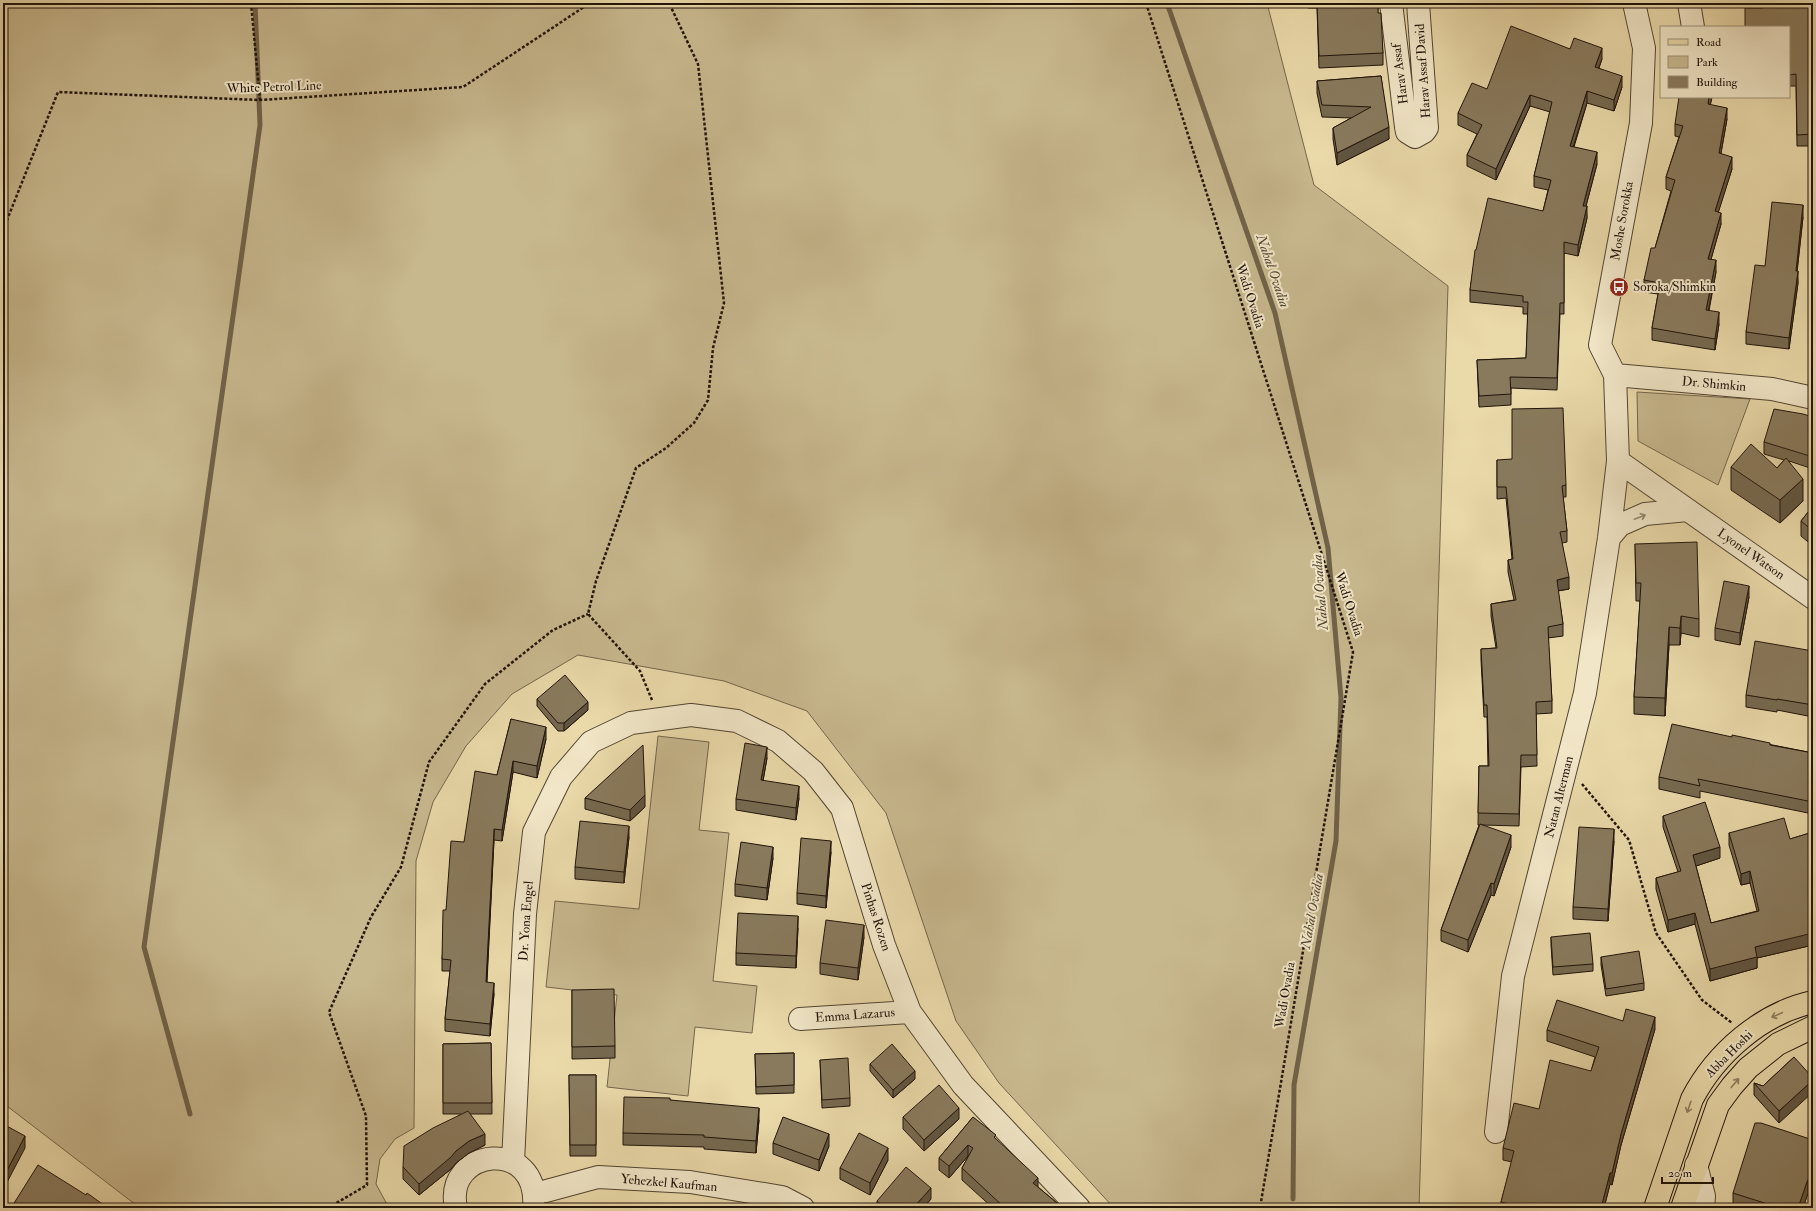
<svg xmlns="http://www.w3.org/2000/svg" width="1816" height="1211" viewBox="0 0 1816 1211" font-family="'IM FELL Double Pica',serif">
<style>
.green{fill:#c8b88e;stroke:#74664c}
.lines{fill:none;stroke-linecap:round;stroke-linejoin:round}
.stream{stroke:#706249;stroke-width:5}
.minor-casing{stroke:#524532;stroke-width:24}
.major-casing{stroke:#20140b;stroke-width:24}
.path{stroke:#20140b;stroke-width:2.5;stroke-dasharray:3 2;stroke-linecap:butt}
.minor{stroke:#f1e6c7;stroke-width:22}
.major{stroke:#ead9a9;stroke-width:22}
.wall{fill:#766950;stroke:#20140b}
.shaded-wall{fill:#605541;stroke:#20140b}
.building{fill:#897a5d;stroke:#20140b}
.oneway{stroke:#938872}
.oneway2{stroke:#8f8062}
.labels{text-anchor:middle;dominant-baseline:central;stroke-width:4;stroke-linejoin:round;paint-order:stroke}
.street-label{font-size:13px;fill:#20140b;stroke:#f1e6c7}
.poi-label{font-size:13px;fill:#20140b;stroke:#f1e6c7;text-anchor:start}
.water-label{font-size:14px;font-style:italic;fill:#554835;stroke:#f1e6c7}
</style>
<rect width="100%" height="100%" fill="#ead9a9"/>
<filter id="stains"><feTurbulence type="fractalNoise" baseFrequency=".005" numOctaves="4"/><feColorMatrix values="0 0 0 0 .2 0 0 0 0 .09 0 0 0 0 .02 0 0 0 .5 -.17"/></filter>
<radialGradient id="worn" r=".72"><stop offset=".6" stop-color="#630" stop-opacity="0"/><stop offset="1" stop-color="#630" stop-opacity=".3"/></radialGradient>
<path class="green" d="M3 3H1267L1314 185 1448 286 1419 1208H1114L999 1083 956 1021 886 813 807 711 724 681 578 655 512 694 466 746 433 802 416 861 414 1128 395 1139 380 1159 376 1184 389 1208H140L3 1103Z
M1637 392 1750 399 1718 485 1638 441Z
M658 736 709 742 699 830 729 833 713 981 757 986 752 1033 695 1027 688 1096 607 1087 617 995 546 987 555 901 639 909Z"/>
<g class="lines">
<path class="stream" d="M1167 3 1275 313 1328 548 1341 698 1336 841 1294 1085 1293 1199
M190 1114 144 947 260 125 255 3"/>
<g class="minor-casing">
<path id="minor" d="M1391 3 1406 127 1407 132 1415 137 1424 132 1427 128 1418 3
M1689 3 1693 27
M1615 375 1772 389 1813 398
M1618 461 1813 598
M1609 538 1620 525 1645 514 1688 510
M800 1019 910 1012
M1496 1132 1513 976 1585 693 1609 538 1618 461 1615 375 1600 345 1641 123 1644 48 1634 3
M513 1162 525 914 534 832 561 777 591 742 631 723 691 715 737 721 778 741 813 771 842 808 884 945 910 1012 963 1085 1079 1208
M1696 1165 1704 1196 1703 1208
M535 1194 598 1177 690 1182 782 1197 803 1208
M456 1208C443 1148 540 1136 534 1208"/>
</g>
<g class="major-casing">
<path id="major" d="M1655 1208 1692 1099C1716 1053 1762 1013 1813 1002
M1682 1208 1718 1105 1732 1086 1748 1068 1778 1044 1813 1027"/>
</g>
<path class="path" d="M251 3 260 100
M1146 3 1353 652 1260 1208
M3 230 58 92 260 100 463 87 590 3
M652 700 640 671 588 614 596 581 636 468 666 448 694 423 708 400 713 348 724 303 698 64 669 3
M1582 784 1629 840 1656 933 1702 1000 1732 1023
M328 1208 367 1185 366 1116 329 1012 371 917 401 867 429 762 485 684 553 630 588 614"/>
<use href="#minor" class="minor"/>
<use href="#major" class="major"/>
</g>
<path class="wall" d="M1308 3H1378V13L1383 53V65L1319 68 1317 8H1308Z
M1813 3V146H1797L1796 86H1789V27L1763 8Z
M1570 49 1602 59 1599 68 1622 87 1614 111 1587 103 1574 147 1597 164 1586 206 1587 218 1578 256 1564 253V314H1560L1557 390 1511 388V405L1479 407 1477 360 1526 358 1528 314H1523V307L1470 302V290L1476 250 1543 211 1548 190 1534 187V176L1550 112 1530 106 1496 180 1467 166V155L1477 134 1458 125V113L1487 89Z
M1381 76 1389 139 1337 165 1333 139V128L1351 118 1322 117 1317 93V81Z
M1712 97 1710 105 1727 119 1721 153 1732 169 1718 212 1721 224 1711 259 1716 272 1709 311 1719 324 1715 350 1652 340V328L1658 294 1644 292V280L1655 248 1671 191 1666 189V177L1679 137 1675 136V124Z
M1803 217 1797 271 1798 283 1789 349 1746 344V332L1765 266Z
M1813 417V469L1789 461 1803 501 1780 523 1731 490V467L1777 468 1784 460 1764 454V442Z
M1497 460 1566 485V497H1563L1567 531V542L1562 543 1569 589 1558 591 1563 624V636L1548 638 1552 701V713L1536 714 1537 766 1521 767 1519 826 1482 825 1511 847 1494 896 1491 895 1468 952 1441 941V930L1479 825H1478L1479 766H1488L1487 717H1484L1481 660V649L1496 648 1491 616V604L1514 600 1508 572V560L1512 559 1506 498 1497 499Z
M1813 506V546L1801 536V521Z
M1635 544 1699 619V637L1681 633 1680 645H1669L1665 716 1634 714V697L1640 601H1636Z
M1749 597 1740 645 1715 640V628Z
M1813 651V717L1777 710V712L1746 707V695Z
M537 699 588 710 564 731H558L537 706Z
M511 719 546 739 537 778 513 772 502 841 494 840 487 982 494 994 490 1036 445 1031V1019L450 971H442V959L446 910 464 842 497 775Z
M1732 737 1813 753V814L1700 791V798L1659 789V777Z
M767 758 763 781 799 798 796 820 736 810V799Z
M585 798 645 807 630 821 585 809Z
M1663 816 1720 858 1696 866 1711 923 1757 911 1750 883 1741 885 1729 845V833L1790 839 1813 832V945L1757 958V968L1710 981 1695 924 1668 932 1656 889V878L1678 872 1663 827Z
M629 837 624 883 575 879V867Z
M1614 841 1608 921 1573 919V907Z
M831 852 826 908 797 904V893Z
M773 858 767 900 735 896V884Z
M798 928 796 968 736 965V953Z
M864 937 858 980 820 974V963Z
M1551 937 1593 964V971L1553 975 1551 945Z
M1601 957 1644 983V990L1606 996 1601 965Z
M572 990 615 1046V1058L572 1059Z
M1623 1021 1655 1029 1621 1145 1612 1185 1610 1184 1604 1208H1501V1202L1512 1162 1503 1160V1148L1539 1109 1591 1071 1595 1057 1547 1041V1030Z
M491 1043 492 1114H470L485 1145 469 1153 456 1163 451 1169 419 1195 403 1179V1167L461 1114H443V1044Z
M794 1053V1093L756 1094 755 1054Z
M1794 1057 1779 1123 1754 1095V1083L1763 1086Z
M820 1060 850 1098V1106L822 1108Z
M870 1064 915 1079 893 1098 870 1071Z
M569 1075H596V1156H570Z
M670 1100 759 1120 756 1153 704 1149V1147L623 1145V1133Z
M903 1117 959 1119 924 1151 903 1129Z
M973 1117 996 1139 1038 1187 1063 1208H993L962 1180V1168L968 1157V1156L949 1178 939 1170V1158Z
M1813 1140V1195L1808 1193 1803 1208H1733V1193Z
M773 1143 829 1146 819 1171 773 1154Z
M888 1160 870 1195 840 1179V1168Z
M931 1199 923 1208H877V1201Z"/>
<path class="shaded-wall" d="M1602 48V59L1595 78V67Z
M1622 76V87L1614 111V100Z
M1587 91V103L1570 157V146Z
M1530 95V106L1496 180V169Z
M1709 97H1712L1708 116V104Z
M1727 108V119L1719 164V153Z
M1389 127V139L1337 165V153Z
M1597 152V164L1583 217V206Z
M1732 157V169L1715 223V211Z
M1803 205V217L1796 282V271Z
M1587 206V218L1578 256V245Z
M1721 213V224L1708 270V259Z
M1716 260V272L1706 322V310Z
M1798 271V283L1789 349V338Z
M1719 312V324L1715 350V339Z
M1803 479V501L1780 523V500Z
M1569 577V589L1557 591V580Z
M1749 586V597L1740 645V633Z
M1681 616V633L1680 645V628Z
M1669 627V645L1665 716V698Z
M588 702V710L564 731V723Z
M546 727V739L537 778V766Z
M767 747V758L761 792V780Z
M513 761V772L502 841V830Z
M799 786V798L796 820V808Z
M645 795V807L630 821V810Z
M629 826V837L624 883V872Z
M494 829V840L486 994V982Z
M1614 829V841L1608 921V909Z
M1511 835V847L1494 896V884Z
M831 841V852L826 908V896Z
M773 847V858L767 900V888Z
M1720 847V858L1693 867V855Z
M1750 871V883L1741 885V874Z
M1491 883V895L1468 952V940Z
M1695 913V924L1668 932V920Z
M798 916V928L796 968V956Z
M864 925V937L858 980V968Z
M1813 931V945L1757 958V968L1710 981V969L1755 947Z
M494 983V994L490 1036V1024Z
M1655 1017V1029L1621 1145 1612 1185V1173L1621 1134Z
M915 1071V1079L893 1098V1090Z
M1813 1080V1092L1779 1123V1111Z
M759 1108V1120L756 1153V1141Z
M959 1108V1119L924 1151V1140Z
M485 1134V1145L469 1153 456 1163 451 1169 419 1195V1184L456 1151 469 1141Z
M829 1134V1146L819 1171V1160Z
M25 1136V1148L3 1190V1178Z
M968 1145V1156L949 1178V1166Z
M888 1148V1160L870 1195V1183Z
M1610 1173V1184L1604 1208H1601Z
M1038 1178V1190L1033 1183Z
M1808 1179V1193L1803 1208H1798Z
M931 1188V1199L923 1208H913Z"/>
<path class="building" d="M1317 3H1378V13H1381L1383 53 1319 56Z
M1763 3H1813V134L1797 135 1796 74 1789 75V27H1745V8H1763Z
M1511 26 1570 49 1574 38 1602 48 1595 67 1622 76 1614 100 1587 91 1570 146 1597 152 1583 206H1587L1578 245 1564 242V303H1560L1557 378 1510 377 1511 394 1479 396 1477 360 1526 358 1528 302H1523V296L1470 290 1475 250H1476L1488 198 1543 211 1551 180 1534 176 1552 102 1530 95 1496 169 1467 155 1482 125 1458 113 1472 83 1487 89Z
M1381 76 1389 127 1337 153 1333 128 1371 107 1322 105 1317 81Z
M1679 97H1709L1708 104 1727 108 1719 153 1732 157 1715 211 1721 213 1708 259 1716 260 1706 310 1719 312 1715 339 1652 328 1660 283 1644 280 1651 248H1655L1675 180 1666 177 1683 126 1675 124Z
M1772 202 1803 205 1796 271H1798L1789 338 1746 332 1755 265 1765 266Z
M1563 408 1566 485 1562 486 1567 531 1560 532 1569 577 1557 580 1563 624 1548 627 1552 701 1536 702 1537 755H1521L1519 814 1478 813 1479 766H1489L1487 705H1484L1481 649 1497 648 1491 604 1516 600 1508 560 1513 559 1506 487H1497V460L1512 459V409Z
M1774 409 1803 414 1813 417V457L1764 442Z
M1751 444 1777 468 1786 458 1803 479 1780 500 1731 467Z
M1813 506V531L1801 521Z
M1697 542 1699 619 1681 616 1680 628 1669 627 1665 698 1634 697 1641 583H1636L1635 544Z
M1724 581 1749 586 1740 633 1715 628Z
M1755 641 1813 651V705L1777 699V700L1746 695Z
M565 675 588 702 564 723H558L537 699Z
M511 719 546 727 537 766 513 761 502 830 494 829 486 982 494 983 490 1024 445 1019 451 960 442 959 443 910H446L451 841 464 842 475 771 497 775Z
M1672 724 1732 737V735L1770 743V745L1813 753V802L1698 779 1700 786 1659 777Z
M745 743 767 747 761 780 799 786 796 808 736 799Z
M643 745 645 795 630 810 585 798Z
M1705 802 1720 847 1693 855 1711 923 1759 911 1750 871 1741 874 1729 833 1784 818 1790 839 1813 832V933L1755 947 1757 957 1710 969 1695 913 1668 920 1656 878 1681 871 1663 816Z
M580 821 629 826 624 872 575 867Z
M1480 824 1511 835 1494 884 1491 883 1468 940 1441 930Z
M1579 827 1614 829 1608 909 1573 907Z
M801 838 831 841 826 896 797 893Z
M741 842 773 847 767 888 735 884Z
M738 913 798 916 796 956 736 953Z
M826 920 864 925 858 968 820 963Z
M1590 933 1593 964 1553 967 1551 937Z
M1639 951 1644 983 1606 989 1601 957Z
M614 989 615 1046 572 1047V990Z
M1557 1000 1623 1021 1626 1009 1655 1017 1621 1134 1612 1173H1610L1601 1208H1525L1501 1202 1514 1151 1503 1148 1514 1103 1539 1109 1550 1060 1591 1071 1599 1047 1547 1030Z
M491 1043 492 1103H443V1044Z
M892 1044 915 1071 893 1090 870 1064Z
M794 1053V1085L756 1087 755 1054Z
M1794 1057 1813 1078V1080L1779 1111 1754 1083 1763 1086Z
M848 1058 850 1098 822 1100 820 1060Z
M569 1075H596V1145H570Z
M939 1085 959 1108 924 1140 903 1117Z
M624 1097 670 1098V1100L759 1108 756 1141 704 1137V1135L623 1133Z
M468 1111 485 1134 469 1141 456 1151 451 1157 419 1184 403 1167 404 1146 433 1128Z
M783 1117 829 1134 819 1160 773 1143Z
M973 1117 996 1135 994 1137 1038 1178 1033 1183 1063 1208H1015L1012 1206 1010 1208H1005L962 1168 973 1148 968 1145 949 1166 939 1158Z
M1755 1123H1761L1813 1140V1180L1808 1179 1798 1208H1780L1733 1193Z
M3 1124 25 1136 3 1178Z
M859 1133 888 1148 870 1183 840 1168Z
M38 1165 86 1195 87 1193 108 1208H11Z
M906 1167 931 1188 913 1208H885L877 1201Z
M544 1203 596 1208H542V1206Z
M943 1205 948 1208H942Z
M624 1206 652 1208H624Z"/>
<defs><path id="oneway-shaft" d="M-6 0H5M1.5-3L5.5 0L1.5 3" fill="none" stroke-width="1.6" stroke-linecap="round" stroke-linejoin="round"/></defs>
<use class="oneway" href="#oneway-shaft" transform="translate(1640 517) rotate(-21)"/>
<g class="oneway2">
<use href="#oneway-shaft" transform="translate(1777 1015) rotate(156)"/>
<use href="#oneway-shaft" transform="translate(1735 1083) rotate(-50)"/>
<use href="#oneway-shaft" transform="translate(1689 1107) rotate(109)"/>
</g>
<defs>
<g id="bus-disc" transform="scale(1)"><circle r="9.5" fill="#8f2418" stroke="#f1e6c7"/><path d="M-5-6H5V4H4V6H2V4H-2V6H-4V4H-5ZM-3.5-4V0h7V-4ZM-3.5 1.2v1.5H-2V1.2ZM2 1.2v1.5H3.5V1.2Z" fill="#fff"/></g>
</defs>
<g fill-rule="evenodd">
<use href="#bus-disc" x="1619" y="287"/>
</g>
<g class="labels">
<g class="street-label">
<text transform="translate(1423 71) rotate(-94)">Harav Assaf David</text>
<text transform="translate(1400 74) rotate(-97)">Harav Assaf</text>
<text transform="translate(274 87) rotate(-2)">White Petrol Line</text>
<text transform="translate(1622 221) rotate(-80)">Moshe Sorokka</text>
<text transform="translate(1250 296) rotate(72)">Wadi Ovadia</text>
<text transform="translate(1714 384) rotate(5)">Dr. Shimkin</text>
<text transform="translate(1751 554) rotate(35)">Lyonel Watson</text>
<text transform="translate(1349 604) rotate(72)">Wadi Ovadia</text>
<text transform="translate(1559 797) rotate(-76)">Natan Alterman</text>
<text transform="translate(876 917) rotate(72)">Pinhas Rozen</text>
<text transform="translate(526 921) rotate(-86)">Dr. Yona Engel</text>
<text transform="translate(1285 995) rotate(-80)">Wadi Ovadia</text>
<text transform="translate(855 1015) rotate(-4)">Emma Lazarus</text>
<text transform="translate(1729 1054) rotate(-45)">Abba Hoshi</text>
<text transform="translate(669 1183) rotate(5)">Yehezkel Kaufman</text>
</g>
<g class="poi-label">
<text x="1633" y="287">Soroka/Shimkin</text>
</g>
<g class="water-label">
<text transform="translate(1273 271) rotate(71)">Nahal Ovadia</text>
<text transform="translate(1320 592) rotate(-95)">Nahal Ovadia</text>
<text transform="translate(1312 911) rotate(-80)">Nahal Ovadia</text>
</g>
</g>
<rect width="1816" height="1211" fill="none" stroke="#ead9a9" stroke-width="16"/>
<rect x="4" y="4" width="1808" height="1203" fill="none" stroke="#20140b" stroke-width="2"/>
<rect x="8" y="8" width="1800" height="1195" fill="none" stroke="#20140b"/>
<rect x="1660" y="26" width="130" height="72" fill="#f1e6c7" stroke="#9d927c"/>
<rect x="1668" y="39" width="20" height="6" fill="#ead9a9" stroke="#9d927c"/>
<text x="1696" y="46" font-size="12" fill="#20140b">Road</text>
<rect x="1668" y="56" width="20" height="12" fill="#c8b88e" stroke="#9d927c"/>
<text x="1696" y="66" font-size="12" fill="#20140b">Park</text>
<rect x="1668" y="76" width="20" height="12" fill="#897a5d" stroke="#9d927c"/>
<text x="1696" y="86" font-size="12" fill="#20140b">Building</text>
<path d="M1662 1177v6h51v-6" fill="none" stroke="#20140b" stroke-width="2"/>
<text x="1668" y="1177" font-size="12" fill="#20140b" stroke="#f1e6c7" stroke-width="3" paint-order="stroke">20 m</text>
<rect width="100%" height="100%" filter="url(#stains)"/>
<rect width="100%" height="100%" fill="url(#worn)"/>
</svg>
